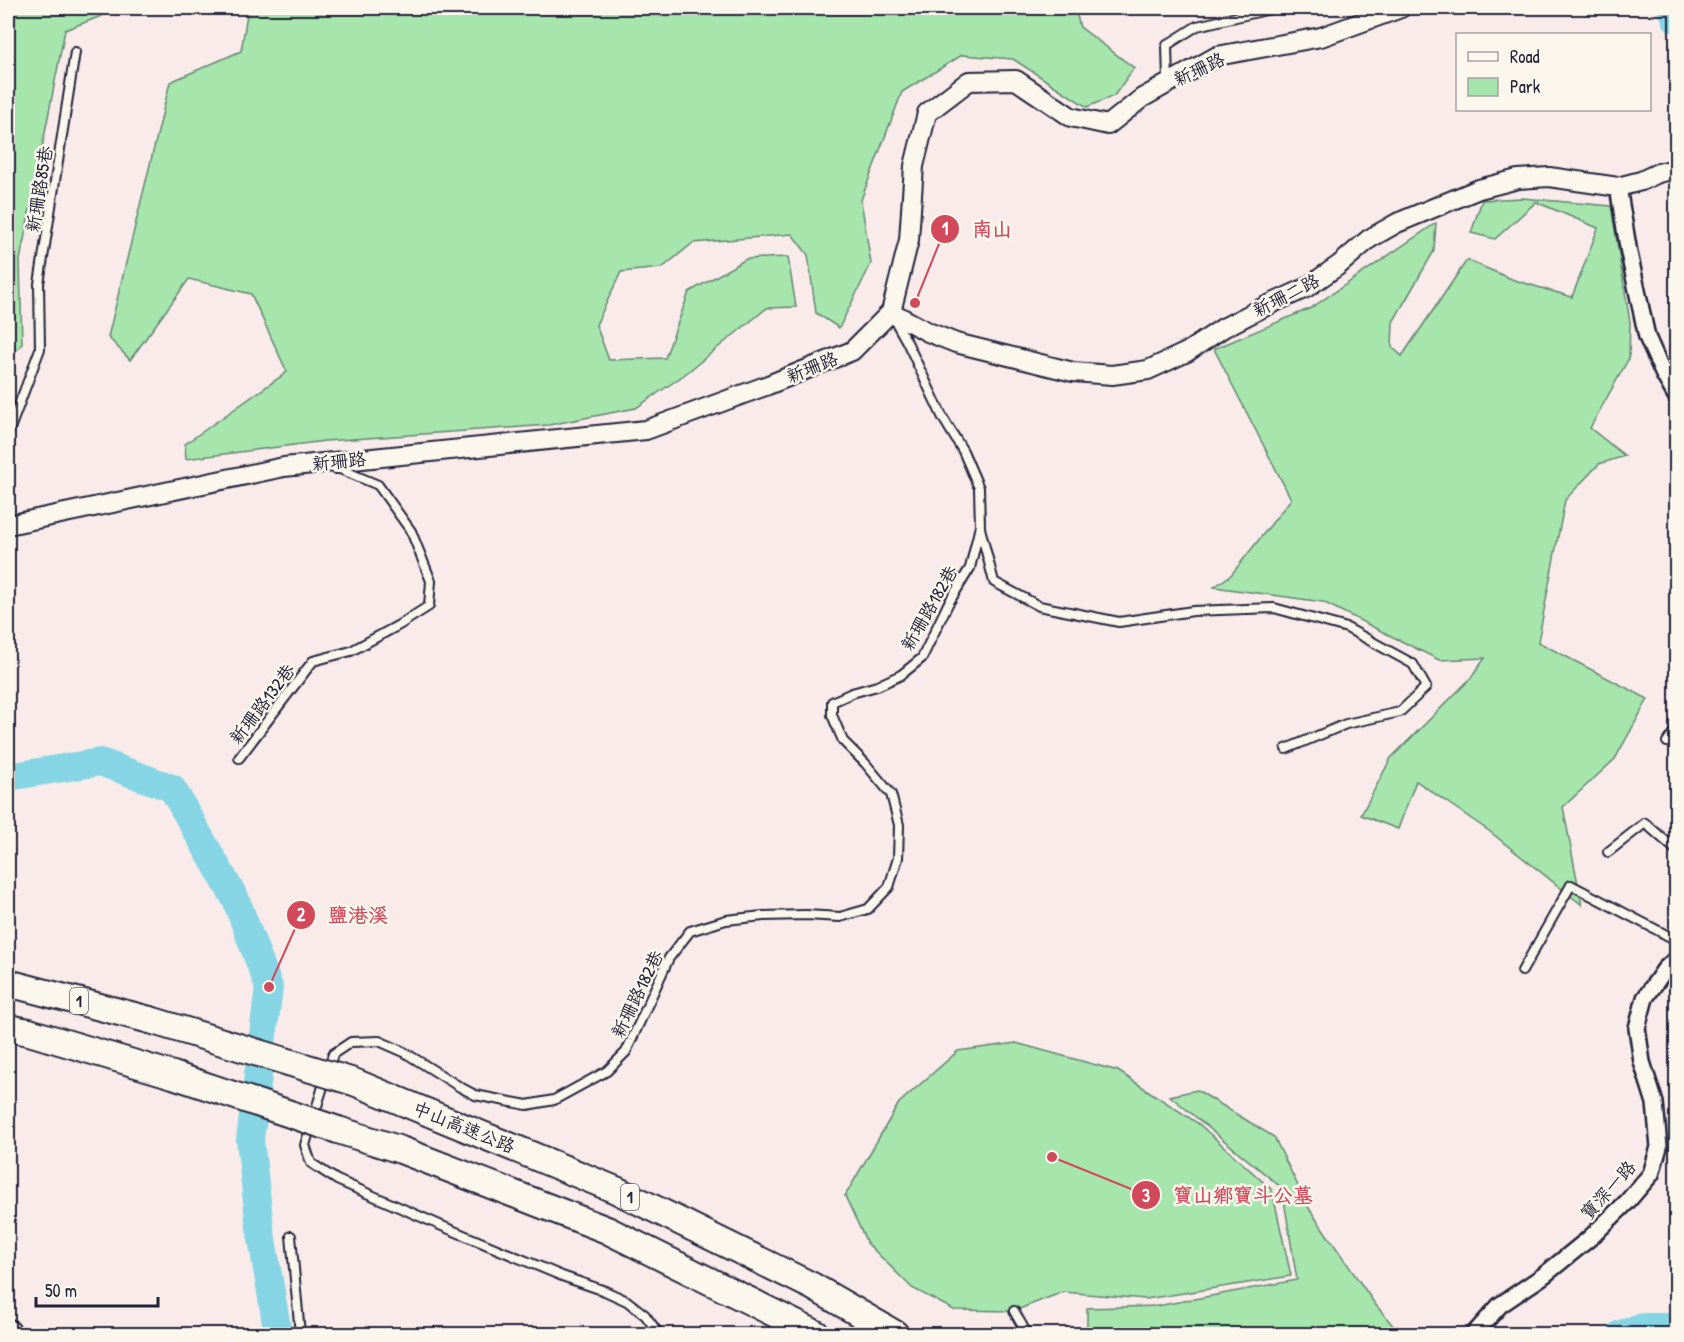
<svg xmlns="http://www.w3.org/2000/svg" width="1684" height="1342" viewBox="0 0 1684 1342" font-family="'Patrick Hand','LXGW WenKai TC',sans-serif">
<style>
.green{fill:#a6e5ac;stroke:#648474;stroke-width:1.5}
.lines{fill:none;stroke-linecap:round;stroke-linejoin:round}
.river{stroke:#86d5e4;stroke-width:28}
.service-casing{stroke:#22223b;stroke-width:12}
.minor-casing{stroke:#22223b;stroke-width:20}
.tertiary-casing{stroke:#22223b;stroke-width:22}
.motorway-casing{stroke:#22223b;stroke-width:30}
.service{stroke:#fbf7ec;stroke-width:8}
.minor{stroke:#fbf7ec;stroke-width:15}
.tertiary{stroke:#fbf7ec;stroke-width:18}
.motorway{stroke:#fbf7ec;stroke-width:26}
.motorway-bridge-casing{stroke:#22223b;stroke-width:30;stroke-linecap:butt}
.motorway-bridge{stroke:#fbf7ec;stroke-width:26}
.labels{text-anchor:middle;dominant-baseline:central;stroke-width:5;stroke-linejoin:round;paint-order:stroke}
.shield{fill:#fbf7ec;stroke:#636270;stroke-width:1.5}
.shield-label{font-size:16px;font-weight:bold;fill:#22223b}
.street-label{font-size:18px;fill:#22223b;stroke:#fbf7ec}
.leader{fill:none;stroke:#d1495b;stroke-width:2}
.callout-dot{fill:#d1495b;stroke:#fbf7ec;stroke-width:2}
.mark-label{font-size:18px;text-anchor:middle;font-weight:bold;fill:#fff}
.callout-label{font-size:20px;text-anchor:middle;font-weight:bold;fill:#d1495b;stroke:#fbf7ec;stroke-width:5;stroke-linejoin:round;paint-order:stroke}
</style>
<rect width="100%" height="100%" fill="#f8ebe9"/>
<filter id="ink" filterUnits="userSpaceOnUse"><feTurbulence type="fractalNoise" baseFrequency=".0167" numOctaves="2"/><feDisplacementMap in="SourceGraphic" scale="12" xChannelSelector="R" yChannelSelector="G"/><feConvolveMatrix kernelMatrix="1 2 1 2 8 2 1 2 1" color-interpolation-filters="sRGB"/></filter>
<g filter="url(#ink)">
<path class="green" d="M8 8H122L65 30 20 260 22 344 8 360Z
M248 8H1075L1080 27 1134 68 1114 96 1087 107 1013 59 962 55 902 92 861 200 871 264 839 328 816 313 808 255 792 234 693 243 662 268 621 272 596 325 609 360 665 358 689 292 746 259 788 257 796 307 767 308 684 375 636 408 549 425 325 441 186 459 185 444 287 372 251 294 189 279 130 360 108 337 170 82 241 51Z
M1522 198 1611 206 1630 322 1629 358 1590 428 1625 456 1599 464 1565 500 1538 642 1648 699 1615 759 1563 807 1582 905 1489 831 1416 781 1398 829 1361 815 1391 758 1471 678 1485 658 1439 660 1323 602 1214 587 1231 575 1291 499 1214 349 1311 308 1436 223 1434 251 1393 322 1392 347 1402 356 1467 260 1514 280 1572 297 1598 228 1536 202 1495 239 1471 233 1482 200Z
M1016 1043 1118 1071 1199 1124 1272 1190 1291 1276 1146 1299 1063 1292 1014 1311 954 1310 912 1288 867 1243 845 1196 899 1103 958 1051Z
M1197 1090 1274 1137 1310 1210 1375 1304 1400 1334H1087V1308L1157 1306 1297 1280 1282 1188 1170 1096Z"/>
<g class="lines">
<path class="river" d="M1672 8 1676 19
M8 777 100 762 172 788 236 900 269 987 250 1140 260 1227 278 1334
M1621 1334 1644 1327H1676"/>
<g class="service-casing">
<path id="service" d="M1168 82 1167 45 1197 26 1275 8
M8 434 40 349 39 284 75 52
M980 528 994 582 1039 606 1119 622 1193 611 1274 608 1347 628 1413 664 1426 687 1400 712 1346 724 1286 749
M1667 742 1676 729
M239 758 313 661 351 651 399 625 429 606 431 581 411 531 378 485 340 469H335
M1608 852 1645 823 1676 850
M1522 971 1571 885 1676 940
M291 1236 300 1334
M1014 1311 1027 1334
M659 1334 645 1315 627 1301 605 1291 562 1276 442 1226 337 1180 311 1163 305 1145 333 1054 351 1042 379 1041 404 1052 460 1087 475 1095 527 1105 554 1100 607 1071 626 1052 669 958 690 931 726 920 763 916 806 915 840 917 868 909 889 887 898 858 899 825 891 794 865 763 843 741 832 715V702L852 693 877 686 901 675 922 658 948 604 970 568 980 526 979 488 963 451 943 418 907 342 894 319"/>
</g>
<g class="minor-casing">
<path id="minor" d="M1618 187 1629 253 1647 337 1663 373 1676 396
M1474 1334 1500 1305 1543 1276 1591 1237 1627 1202 1651 1174 1659 1147 1655 1103 1642 1062 1637 1028 1645 998 1665 969 1676 959"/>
</g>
<g class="tertiary-casing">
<path id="tertiary" d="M891 312 928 332 956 343 1073 372 1112 375 1148 370 1187 352 1223 328 1264 307 1306 288 1339 265 1369 239 1397 223 1479 189 1518 179 1549 177 1618 187 1641 181 1658 173 1676 169
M8 525 284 467 646 430 768 385 852 351 891 312 909 240 914 166 927 113 969 81 1016 80 1071 117 1108 125 1142 98 1217 56 1321 37 1401 8
M8 1328 14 1334"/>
</g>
<g class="motorway-casing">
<path id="motorway" d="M8 983 150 1020
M8 1028 29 1032
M354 1082 616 1190 812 1286 895 1334
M338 1130 401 1150 607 1230 816 1334"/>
</g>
<use href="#service" class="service"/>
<use href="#minor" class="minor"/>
<use href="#tertiary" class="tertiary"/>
<use href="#motorway" class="motorway"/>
<g class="motorway-bridge-casing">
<path id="motorway-bridge" d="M150 1020 354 1082
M29 1032 173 1075 338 1130"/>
</g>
<use href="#motorway-bridge" class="motorway-bridge"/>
</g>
</g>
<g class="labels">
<g class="shield">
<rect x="70" y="988" width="18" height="26" rx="4.5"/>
<rect x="621" y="1184" width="18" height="26" rx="4.5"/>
</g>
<g class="shield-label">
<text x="79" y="1001">1</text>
<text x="630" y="1197">1</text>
</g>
<g class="street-label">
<text transform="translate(1199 69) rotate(-25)">新珊路</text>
<text transform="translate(39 189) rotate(-81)">新珊路85巷</text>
<text transform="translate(1286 295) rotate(-27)">新珊二路</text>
<text transform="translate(812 367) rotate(-22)">新珊路</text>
<text transform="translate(339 461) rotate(-6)">新珊路</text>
<text transform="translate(929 608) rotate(-60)">新珊路182巷</text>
<text transform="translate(262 704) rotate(-53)">新珊路132巷</text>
<text transform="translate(637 994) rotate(-64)">新珊路182巷</text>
<text transform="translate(464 1127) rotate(22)">中山高速公路</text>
<text transform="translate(1608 1190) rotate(-48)">寶深一路</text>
</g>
</g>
<path class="leader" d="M915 303L945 229M269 987L301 915M1052 1157L1146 1195"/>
<g class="callout-dot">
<circle cx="915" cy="303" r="6"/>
<circle cx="269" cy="987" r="6"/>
<circle cx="1052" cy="1157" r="6"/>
<circle cx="945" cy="229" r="15"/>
<circle cx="301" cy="915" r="15"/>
<circle cx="1146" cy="1195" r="15"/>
</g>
<g class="mark-label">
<text x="945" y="235">1</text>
<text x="301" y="921">2</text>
<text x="1146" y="1202">3</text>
</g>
<g class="callout-label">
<text x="992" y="236">南山</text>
<text x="358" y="922">鹽港溪</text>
<text x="1243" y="1202">寶山鄉寶斗公墓</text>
</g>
<rect width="1684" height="1342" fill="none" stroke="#fbf7ec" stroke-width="30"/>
<rect x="15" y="15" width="1654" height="1312" fill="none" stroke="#22223b" stroke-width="2" filter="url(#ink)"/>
<rect x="1456" y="33" width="195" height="78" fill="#fbf7ec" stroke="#a4a2a5" stroke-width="1.5"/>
<rect x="1468" y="52" width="30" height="9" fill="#fbf7ec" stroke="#a4a2a5" stroke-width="1.5"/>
<text x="1510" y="63" font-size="18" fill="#22223b">Road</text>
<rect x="1468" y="78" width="30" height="18" fill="#a6e5ac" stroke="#a4a2a5" stroke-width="1.5"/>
<text x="1510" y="93" font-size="18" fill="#22223b">Park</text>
<path d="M36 1297v9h122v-9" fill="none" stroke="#22223b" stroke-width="3"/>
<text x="45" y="1297" font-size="18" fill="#22223b" stroke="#fbf7ec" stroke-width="4.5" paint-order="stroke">50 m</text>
</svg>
